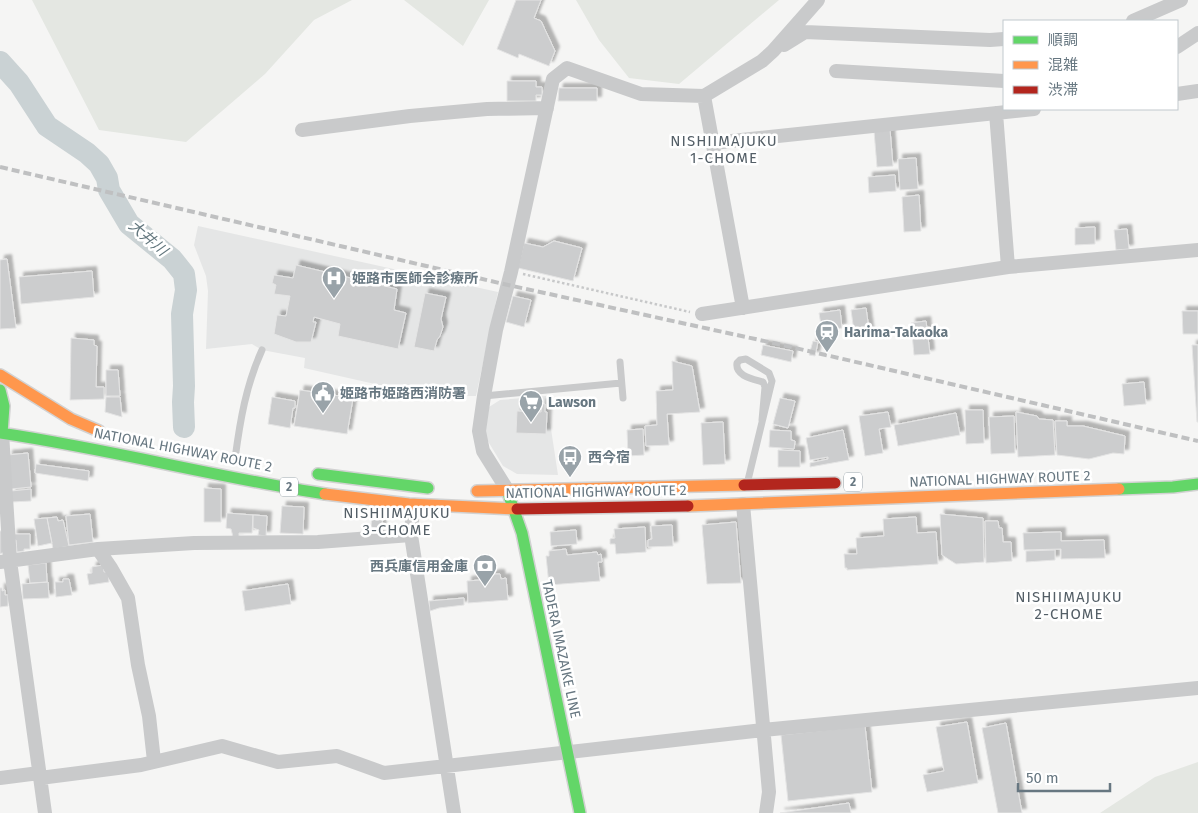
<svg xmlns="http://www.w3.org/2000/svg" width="1198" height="813" viewBox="0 0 1198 813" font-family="'Fira Sans','Noto Sans JP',sans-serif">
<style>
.built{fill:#e5e6e6}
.green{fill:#e4e7e2}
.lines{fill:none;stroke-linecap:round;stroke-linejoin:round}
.river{stroke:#cad2d4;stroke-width:22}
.building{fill:#cccdce;stroke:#e4e4e4;filter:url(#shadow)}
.fast-casing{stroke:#d2d2d2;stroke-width:14}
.slow-casing{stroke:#d2d2d2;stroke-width:14}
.jam-casing{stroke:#d2d2d2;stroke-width:14}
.path{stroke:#c7c8c9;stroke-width:2.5;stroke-dasharray:2.5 2.5;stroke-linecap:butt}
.lane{stroke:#c9cacb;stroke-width:7}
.street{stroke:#c9cacb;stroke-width:14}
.fast{stroke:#63d668;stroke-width:11}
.slow{stroke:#ff974d;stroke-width:11}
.jam{stroke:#b3261e;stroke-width:11}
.rail{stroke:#bfc0c1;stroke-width:4;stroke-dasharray:8 4;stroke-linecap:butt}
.labels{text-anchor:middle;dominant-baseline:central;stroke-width:5;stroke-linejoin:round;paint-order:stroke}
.shield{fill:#fff;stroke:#95a0a7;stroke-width:1}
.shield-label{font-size:12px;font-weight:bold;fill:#677781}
.poi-label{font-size:14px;font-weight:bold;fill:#677781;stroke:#fff;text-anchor:start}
.street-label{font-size:14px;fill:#677781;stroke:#fff}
.neighbourhood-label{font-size:15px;letter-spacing:1px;fill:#545f67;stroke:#fff}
.water-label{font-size:15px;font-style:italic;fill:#63777e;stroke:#fff}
</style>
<defs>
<filter id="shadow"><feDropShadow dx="4.5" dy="-4.5" stdDeviation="1" flood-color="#0004"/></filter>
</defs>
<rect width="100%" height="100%" fill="#f5f5f4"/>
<path class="built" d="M198 226 498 292 476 396H405L397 394V389L304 368 305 358 262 350 252 344 206 349 208 291 206 276 194 245Z
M546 396 558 475 517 474 503 466 486 438V428L489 407 500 400Z"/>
<path class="green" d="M32 0H352L314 20 265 74 186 142 99 130Z
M404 0H489L463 46Z
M576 0H779L679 84 629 78 599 40Z
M1198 762V813H1100L1155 777Z"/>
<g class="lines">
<path class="river" d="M0 62 19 83 47 126 87 153 99 164 107 178 109 190 129 224 172 259 184 274 186 290 182 314 184 386 183 402 184 427"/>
</g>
<path class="building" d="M516 0H541L534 18 541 21 555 51 549 66 519 54 518 58 497 49Z
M507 81H536V87H542V95H536V101H507Z
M559 88H597V101H558Z
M890 130 893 166 877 167 874 131Z
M916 158 918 189 900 190 898 159Z
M895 175 896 191 869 193 868 177Z
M919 195 921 231 904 232 902 197Z
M1095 227V244L1075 245V228Z
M1127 229 1129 249 1116 250 1114 230Z
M554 241 582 248 573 281 518 268 524 243 543 247Z
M7 259 16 328 0 329V260Z
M296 265 397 289 394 310 406 313 398 349 338 336 340 324 314 317 313 322H316L311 342H296L274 334 277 315 286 316 290 296 274 294 276 285 272 283 274 275 293 278Z
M92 271 94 297 21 304 19 277Z
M425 293 446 297 441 319 443 327 440 336 437 340 434 351 414 347Z
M513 296 531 300 524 327 506 322Z
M866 308 870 337 855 339 851 310Z
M840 310 842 328 822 331 819 313Z
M1182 311H1198V334H1183Z
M926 321 930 354 914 355 911 323Z
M71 338 94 340V345L97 346 96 387H104V399L70 400Z
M813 341 818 342 815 356 809 355Z
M763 345 793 351 791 362 761 355Z
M1192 345H1198V422H1197Z
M672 361 692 366 700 412 667 414 669 445 646 446 645 426 657 425 656 391 673 390Z
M106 370H118L120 396H106Z
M1144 382 1146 404 1124 406 1122 384Z
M300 390 353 398 347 434 294 426Z
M106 397H120L122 417 105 412Z
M272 397 295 401V408H293L290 428 268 424Z
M780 398 795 401 788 428 773 424Z
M542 403 545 404V412H547L546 434 516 433 517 411 541 412Z
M965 410H983L984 443 966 444Z
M888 412 891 427 879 429 883 453 865 456 859 416Z
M1016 412 1037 416 1039 419 1053 420 1055 455 1018 457Z
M956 413 960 435 898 446 894 425Z
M1014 416 1015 453 991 454 989 417Z
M1055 421H1067V426H1083L1125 436 1124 454 1113 453 1089 459 1057 455Z
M723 422 725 464 703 465 701 423Z
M643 429 644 455 628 456 627 430Z
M770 430 791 431V440L795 441 794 449 769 447Z
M843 430 849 460 810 467V463L828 459V457L810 460 806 438Z
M778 450 800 451V467H778Z
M28 453 31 487 11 489 8 455Z
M36 464 89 471 88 481 35 473Z
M204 488 221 489V522H204Z
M31 489V501L12 502 11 491Z
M282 506 304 507 303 534 280 533Z
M227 513 253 515 252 533H239V537H233L231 529 226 528Z
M90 514 93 542 69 545 66 516Z
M940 514 983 518 984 562 956 564 942 555Z
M253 515 267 516 266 536 258 535 259 530 253 528Z
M372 516 383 518 381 529 371 527Z
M57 517 58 521 63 520 69 546 53 549 47 518Z
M916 517 917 533 936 532 938 564 847 570V568H845L844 554H857L856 538 884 536 883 519Z
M47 518 52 543 38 546 34 519Z
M985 521H998L999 528H1002L1003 542H1011L1012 561 986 563Z
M736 522 741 583 707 584 702 525Z
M672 525 673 546 648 547V540L652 539 651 526Z
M645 527 646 552 616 554 615 544H610V539L615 538 614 529Z
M576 530 577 544 551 546 550 532Z
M0 531H3L4 552 0 554Z
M1061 532V541L1104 540 1105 558 1061 559V549L1024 550 1023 533Z
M13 534H30V549H24V551L17 552 16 540H13Z
M566 549 567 555 597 552 598 555 601 554 602 562H598L600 581 549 585 546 556H549V551Z
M1055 550V560L1026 562V551Z
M46 563 47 582 30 583 28 565Z
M103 565 104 572H108L109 582 89 585 87 574 92 573V567Z
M494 574H500L501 579 506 578 508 600 468 603 467 581 481 580 480 576 494 575Z
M63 579H69L72 595 56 597 55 582H63Z
M48 582 49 598 23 599 22 584Z
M288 584 291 604 245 611 242 591Z
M0 588H2V591L5 590V595H8V606L0 607Z
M464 598V605L439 608 430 611 429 601Z
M967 722 978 783 927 792 923 775 944 771 936 727Z
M1006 723 1022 813H998L982 728Z
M865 726 872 792 788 801 781 735Z
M849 803 851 813H780Z"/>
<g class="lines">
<g class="fast-casing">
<path id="fast" d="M0 390 4 406 2 433
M0 433C109 449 216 477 325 494
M318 474 428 488
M1119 489 1173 487 1198 484
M509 496 522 533 580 813"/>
</g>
<g class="slow-casing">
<path id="slow" d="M0 375 71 419 99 431
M477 491 744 485
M325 494 409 504 517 509
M688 506 1119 489"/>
</g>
<g class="jam-casing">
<path id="jam" d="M744 485 835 483
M517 509 688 506"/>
</g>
<path class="path" d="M523 274 690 312"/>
<path class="lane" d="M620 362 623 398
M484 396 621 383
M235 459C240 421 246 385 262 350
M748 480 772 381 769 373 746 359 740 360 737 363C735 376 753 379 763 382L765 387 762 420"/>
<path class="street" d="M1133 21 1181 0
M784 45 805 32 990 40 1004 39
M1177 47 1198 33
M836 71 1004 81
M1177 94 1198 91
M704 96 743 308
M996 113 1008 267
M302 130 410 116 487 109 547 108
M713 143 1034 109
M702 314 1008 267 1198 250
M2 433 10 561 45 813
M508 491 483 451 479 431 484 396 496 330 511 272 553 79 567 68 641 94 704 96 762 61 773 51 818 0
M743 504 769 792 766 813
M413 505 411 535 454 813
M98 549 111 568 128 598 138 665 149 716 154 761
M0 562 98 549 194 543 318 542 411 535
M0 778 39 773
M40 778 141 765 222 746 278 762 337 756 384 773 763 730 1198 688"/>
<use href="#fast" class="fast"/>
<use href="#slow" class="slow"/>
<use href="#jam" class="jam"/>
<path class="rail" d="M0 167 508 285 778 344 1198 441"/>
</g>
<defs>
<g id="hospital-pin" transform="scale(1.25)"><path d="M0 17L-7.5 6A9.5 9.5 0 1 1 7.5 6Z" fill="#99a3a9" stroke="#fff"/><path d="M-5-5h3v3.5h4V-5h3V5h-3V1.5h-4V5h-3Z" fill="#fff"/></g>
<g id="station-pin" transform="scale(1.25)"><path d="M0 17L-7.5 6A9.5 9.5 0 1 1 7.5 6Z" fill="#99a3a9" stroke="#fff"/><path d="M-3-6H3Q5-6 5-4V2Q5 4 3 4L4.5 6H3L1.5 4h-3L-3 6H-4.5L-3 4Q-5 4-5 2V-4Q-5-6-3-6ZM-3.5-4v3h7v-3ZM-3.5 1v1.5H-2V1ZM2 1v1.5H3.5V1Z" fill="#fff"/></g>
<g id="civic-pin" transform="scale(1.25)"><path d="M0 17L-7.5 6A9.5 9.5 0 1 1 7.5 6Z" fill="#99a3a9" stroke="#fff"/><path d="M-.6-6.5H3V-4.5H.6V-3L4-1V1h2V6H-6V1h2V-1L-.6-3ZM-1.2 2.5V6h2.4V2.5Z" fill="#fff"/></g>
<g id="supermarket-pin" transform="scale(1.25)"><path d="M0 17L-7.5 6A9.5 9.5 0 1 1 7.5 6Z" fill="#99a3a9" stroke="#fff"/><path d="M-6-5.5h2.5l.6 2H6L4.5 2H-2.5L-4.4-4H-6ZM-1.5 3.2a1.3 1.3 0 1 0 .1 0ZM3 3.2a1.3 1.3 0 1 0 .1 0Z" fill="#fff"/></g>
<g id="bus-pin" transform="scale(1.25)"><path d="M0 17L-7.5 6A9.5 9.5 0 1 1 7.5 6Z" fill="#99a3a9" stroke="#fff"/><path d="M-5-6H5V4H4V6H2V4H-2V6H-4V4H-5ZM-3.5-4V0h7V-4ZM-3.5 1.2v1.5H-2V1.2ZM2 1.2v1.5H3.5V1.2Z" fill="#fff"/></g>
<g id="bank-pin" transform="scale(1.25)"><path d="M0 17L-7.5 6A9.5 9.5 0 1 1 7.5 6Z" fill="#99a3a9" stroke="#fff"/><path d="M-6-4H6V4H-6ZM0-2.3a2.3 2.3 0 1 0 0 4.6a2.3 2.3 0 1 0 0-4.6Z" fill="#fff"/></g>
</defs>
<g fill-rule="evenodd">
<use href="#hospital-pin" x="334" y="278"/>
<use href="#station-pin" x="827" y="332"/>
<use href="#civic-pin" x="323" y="393"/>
<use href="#supermarket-pin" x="531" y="402"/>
<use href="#bus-pin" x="570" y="457"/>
<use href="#bank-pin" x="485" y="566"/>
</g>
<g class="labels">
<g class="shield">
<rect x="844" y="472.5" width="18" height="19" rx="4"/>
<rect x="280" y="477.5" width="18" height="19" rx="4"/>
</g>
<g class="shield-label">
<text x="853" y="482">2</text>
<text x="289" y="487">2</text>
</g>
<g class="poi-label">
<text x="352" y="278">姫路市医師会診療所</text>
<text x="844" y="332">Harima-Takaoka</text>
<text x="340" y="393">姫路市姫路西消防署</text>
<text x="548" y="402">Lawson</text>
<text x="588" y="457">西今宿</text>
<text x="468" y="566" text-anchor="end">西兵庫信用金庫</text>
</g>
<g class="street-label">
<text transform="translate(183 450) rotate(11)">NATIONAL HIGHWAY ROUTE 2</text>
<text transform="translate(1000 479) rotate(-2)">NATIONAL HIGHWAY ROUTE 2</text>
<text transform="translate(596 492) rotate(-1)">NATIONAL HIGHWAY ROUTE 2</text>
<text transform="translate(561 649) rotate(78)">TADERA IMAZAIKE LINE</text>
</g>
<g class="neighbourhood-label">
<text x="724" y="141">NISHIIMAJUKU<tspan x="724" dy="17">1-CHOME</tspan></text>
<text x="397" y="513">NISHIIMAJUKU<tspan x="397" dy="17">3-CHOME</tspan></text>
<text x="1069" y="597">NISHIIMAJUKU<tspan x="1069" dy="17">2-CHOME</tspan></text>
</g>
<g class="water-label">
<text transform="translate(148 238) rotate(41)">大井川</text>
</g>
</g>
<rect x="1003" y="20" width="175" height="90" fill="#ffffff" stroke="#c2c9cd"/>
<rect x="1013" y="36" width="25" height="8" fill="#63d668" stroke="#c2c9cd"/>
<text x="1048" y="45" font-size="15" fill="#677781">順調</text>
<rect x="1013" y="61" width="25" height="8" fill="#ff974d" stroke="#c2c9cd"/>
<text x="1048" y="70" font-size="15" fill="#677781">混雑</text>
<rect x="1013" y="86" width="25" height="8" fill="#b3261e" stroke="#c2c9cd"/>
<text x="1048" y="95" font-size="15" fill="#677781">渋滞</text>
<path d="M1018 783v8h92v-8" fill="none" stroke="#677781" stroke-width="2.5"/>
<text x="1026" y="783" font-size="15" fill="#677781" stroke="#ffffff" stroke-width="4" paint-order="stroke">50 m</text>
</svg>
